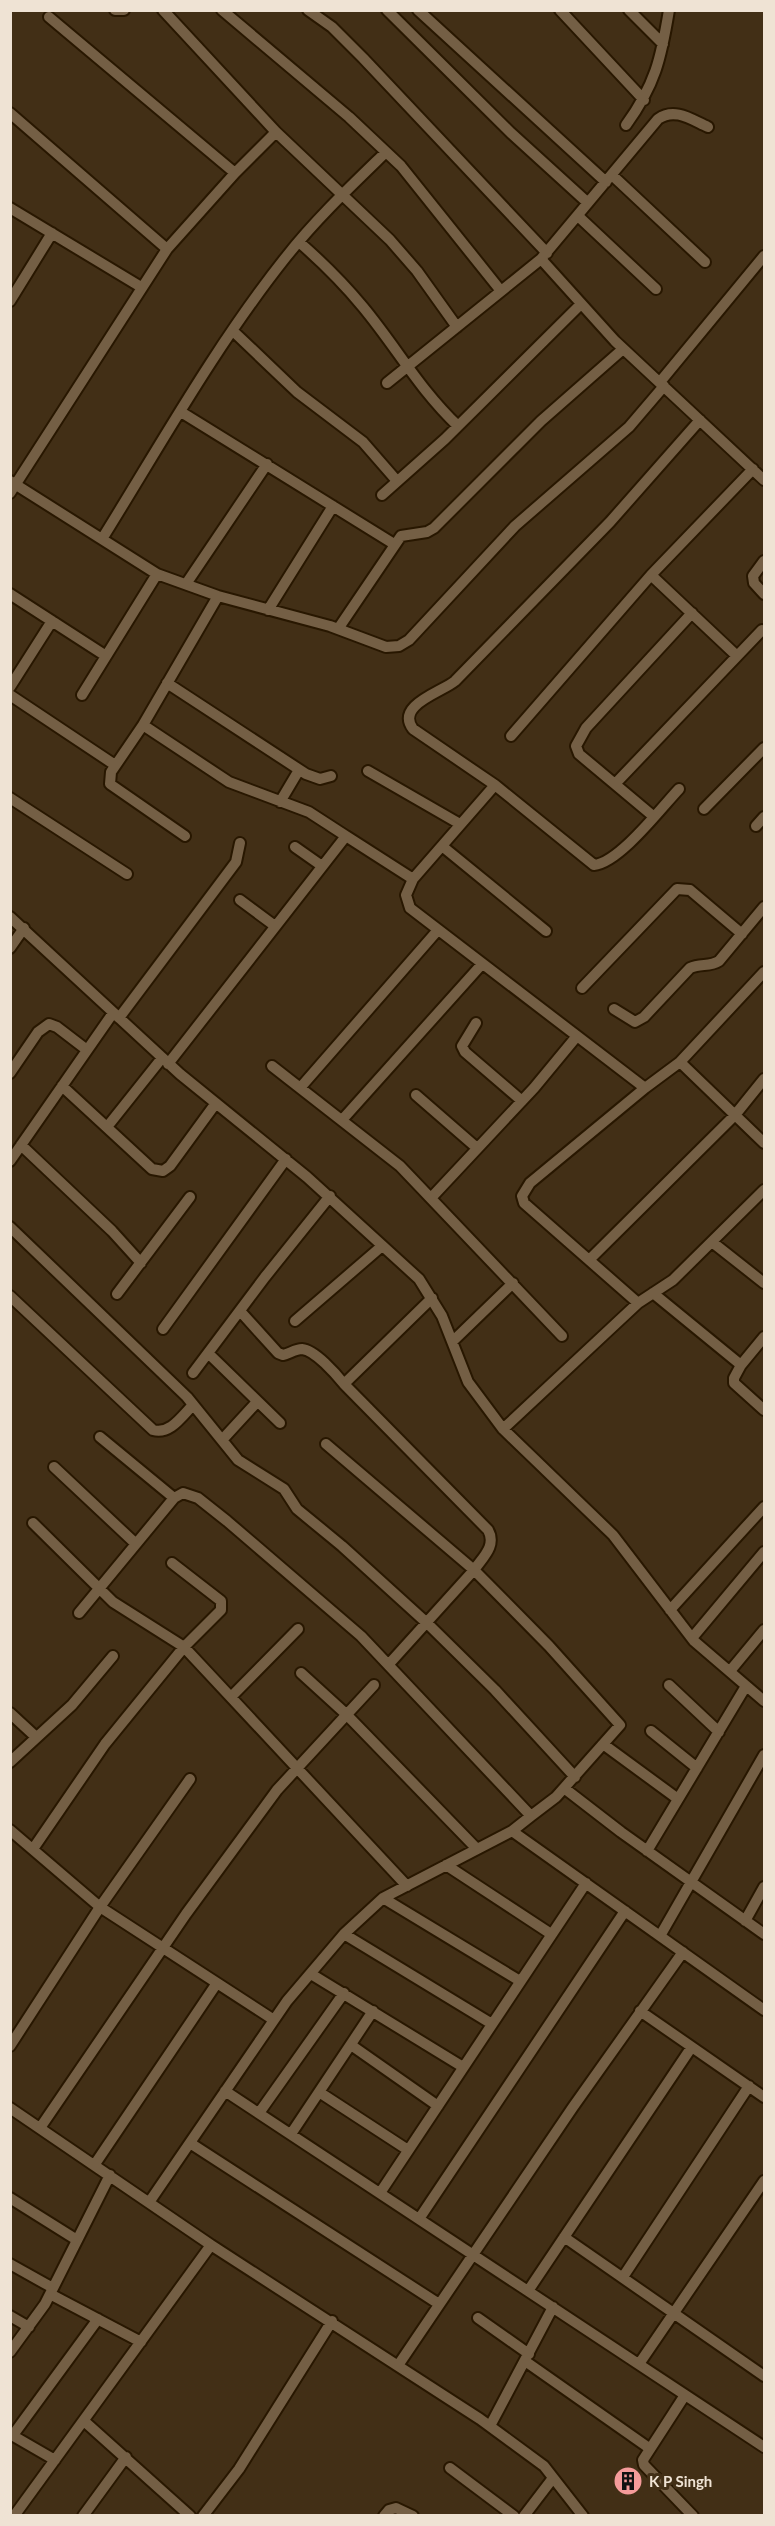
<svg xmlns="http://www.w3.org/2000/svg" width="775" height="2526" viewBox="0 0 775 2526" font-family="Lato,sans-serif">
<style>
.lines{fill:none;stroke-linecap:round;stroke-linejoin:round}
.minor-casing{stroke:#281700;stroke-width:14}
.minor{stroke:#745f45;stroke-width:10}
.labels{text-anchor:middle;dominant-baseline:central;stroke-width:6;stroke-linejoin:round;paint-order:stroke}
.poi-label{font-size:15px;font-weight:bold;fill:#efe3d4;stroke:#422f16;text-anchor:start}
</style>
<rect width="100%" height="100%" fill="#422f16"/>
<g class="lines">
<g class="minor-casing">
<path id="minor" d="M115 10H124
M163 10 276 132 390 240 417 271 457 327
M222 10 349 117 401 166 501 291
M308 10 332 27 363 58 547 253
M387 10 511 133 588 203
M418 10 606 182
M560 10 644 100
M629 10 663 44
M49 17 235 173
M10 113 167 249
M626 125C655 85 661 59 669 10
M612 175 705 262
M10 208 141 287
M578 216 656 289
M299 242C322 262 344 284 363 307 397 348 419 389 458 426
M541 259 615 341 764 480
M10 301 52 233
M233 331 297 392 363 442 397 481
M660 382 764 256
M387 383 541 259 658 119C675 107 692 120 708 127
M181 412 394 544
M10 481 157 574 218 596 330 626 386 647 399 646 409 640 515 526 629 427 664 386
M10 493 167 249 235 173 276 132
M382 495 445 439 581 304
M102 539C161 444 216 345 286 257 316 219 351 186 386 152
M764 561 753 576 754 583 764 594
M651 575 737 656
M186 584 267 464
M10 594 106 656
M218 596 143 725 229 782 309 812 346 836
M268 610 333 506
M338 629 401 536 427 532 434 528 541 421 623 349
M167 683 306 774 320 779 331 776
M10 687 52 621
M10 695 115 765
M82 695 157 574
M143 725 111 772 110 784 185 836
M511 736 651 575 753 469
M368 771 460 824
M615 784 762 630
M495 785 594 865C619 863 661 808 679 789
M10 798 127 874
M280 802 299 770
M704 809 764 748
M653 816 579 754 576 746 586 728 692 613
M756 826 764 817
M442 846 546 931
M295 847 322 866
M413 879 495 785 413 729C395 705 442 692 455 681L610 522 700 420
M240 900 275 926
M10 917 180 1074 307 1177 419 1279 442 1316 468 1382 503 1429 613 1535 694 1641 764 1701
M10 948 24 928
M582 988 677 889 690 890 742 934
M614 1009 635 1022 644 1017 690 968C700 963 710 967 719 961L764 907
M119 1018 236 862 240 843
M476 1023 462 1046 465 1052 522 1101
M680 1062 764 972
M168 1064 346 836 413 879 406 895 410 908 645 1088 680 1062 764 1143
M272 1066 400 1166 562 1336
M10 1073 38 1032 49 1024 57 1027 87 1050
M62 1086 152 1169 163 1171 170 1166 216 1103
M300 1088 438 930
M416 1095 477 1148
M342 1120 482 964
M107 1127 162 1058
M21 1145 112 1231 141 1263
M10 1161 113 1013
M431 1198 534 1088 577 1036
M10 1227 187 1397 238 1460 284 1489 297 1509 342 1546 428 1624 495 1690 575 1777
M712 1242 764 1283
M589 1260 735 1115 764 1079
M653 1293 741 1365 764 1337
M117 1294 190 1197
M10 1296 153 1430C170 1435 182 1416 193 1405
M638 1303 524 1203 522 1196 530 1183 645 1088
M240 1311 278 1353 283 1355C289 1354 295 1349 302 1349 315 1350 336 1374 344 1384L432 1298
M295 1321 382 1246
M163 1329 286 1159
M453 1341 513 1283
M208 1353 280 1423
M741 1365 734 1378V1383L764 1410
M193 1373 265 1277 330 1196
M503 1429 638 1303 673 1280 764 1190
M100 1437 174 1498
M222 1440 257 1402
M326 1444 474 1570 389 1664
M54 1467 136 1544
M33 1523 113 1602 184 1647 407 1886
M670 1610 764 1507
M79 1613 174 1498 183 1493 198 1498 227 1521 361 1636 531 1816
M692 1638 764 1552
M730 1671 764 1630
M301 1673 346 1714 477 1849
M669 1685 719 1732
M231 1697 298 1629
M10 1713 36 1737
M651 1731 697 1768
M603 1744 678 1799
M10 1762 72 1705 113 1656
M564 1788 621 1832 764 1934
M10 1830 100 1907 274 2020
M512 1831 764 2010
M33 1849 105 1744 184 1647 221 1610V1601L172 1563
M647 1851 746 1686
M446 1865 551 1934
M383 1898 520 1981
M745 1921 764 1887
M344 1934 492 2024
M660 1936 764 1755
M311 1974 463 2067
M640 2011 764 2097
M351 2045 438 2106
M10 2046 100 1907 190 1779
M225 2091 764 2447
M319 2092 408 2150
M10 2108 211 2245 480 2419 544 2466 583 2516
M259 2113 344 1993
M40 2128 186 1914 277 1790 374 1685
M291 2134 373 2011
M190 2143 439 2304
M95 2164 217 1983
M380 2193 586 1883
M10 2198 77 2240
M150 2201 287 2001 344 1934 383 1898 512 1831 531 1816 556 1797 620 1725 549 1646 474 1570C482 1558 497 1546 488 1530L344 1384
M419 2219 625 1911
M564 2237 764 2376
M10 2264 53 2288
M623 2277 749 2086
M528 2291 691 2048
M50 2294 141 2342
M10 2316 29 2327
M478 2318 529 2354
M10 2352 45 2304 110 2175
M525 2361 649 2448
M399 2364 573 2107 683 1952
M639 2364 764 2181
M685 2395 643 2460 644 2465 693 2516
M84 2421 190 2516
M490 2426 553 2307
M10 2434 55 2460
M13 2435 98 2319
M450 2468 514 2516
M14 2516 211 2245
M83 2516 126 2457
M203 2516 239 2469 332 2321
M384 2516 389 2510 396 2508 413 2516
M524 2516 553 2478"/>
</g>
<use href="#minor" class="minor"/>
</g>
<defs>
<g id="building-disc" transform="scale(1.5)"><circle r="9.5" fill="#f59b9a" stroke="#422f16"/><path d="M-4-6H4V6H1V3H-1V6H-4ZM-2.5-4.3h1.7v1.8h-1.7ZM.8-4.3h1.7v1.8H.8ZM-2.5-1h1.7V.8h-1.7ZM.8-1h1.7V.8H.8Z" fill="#111"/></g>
</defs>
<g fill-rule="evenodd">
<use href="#building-disc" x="628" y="2481"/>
</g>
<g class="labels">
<g class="poi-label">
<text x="649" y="2481">K P Singh</text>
</g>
</g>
<rect width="775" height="2526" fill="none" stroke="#efe3d4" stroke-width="24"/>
</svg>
